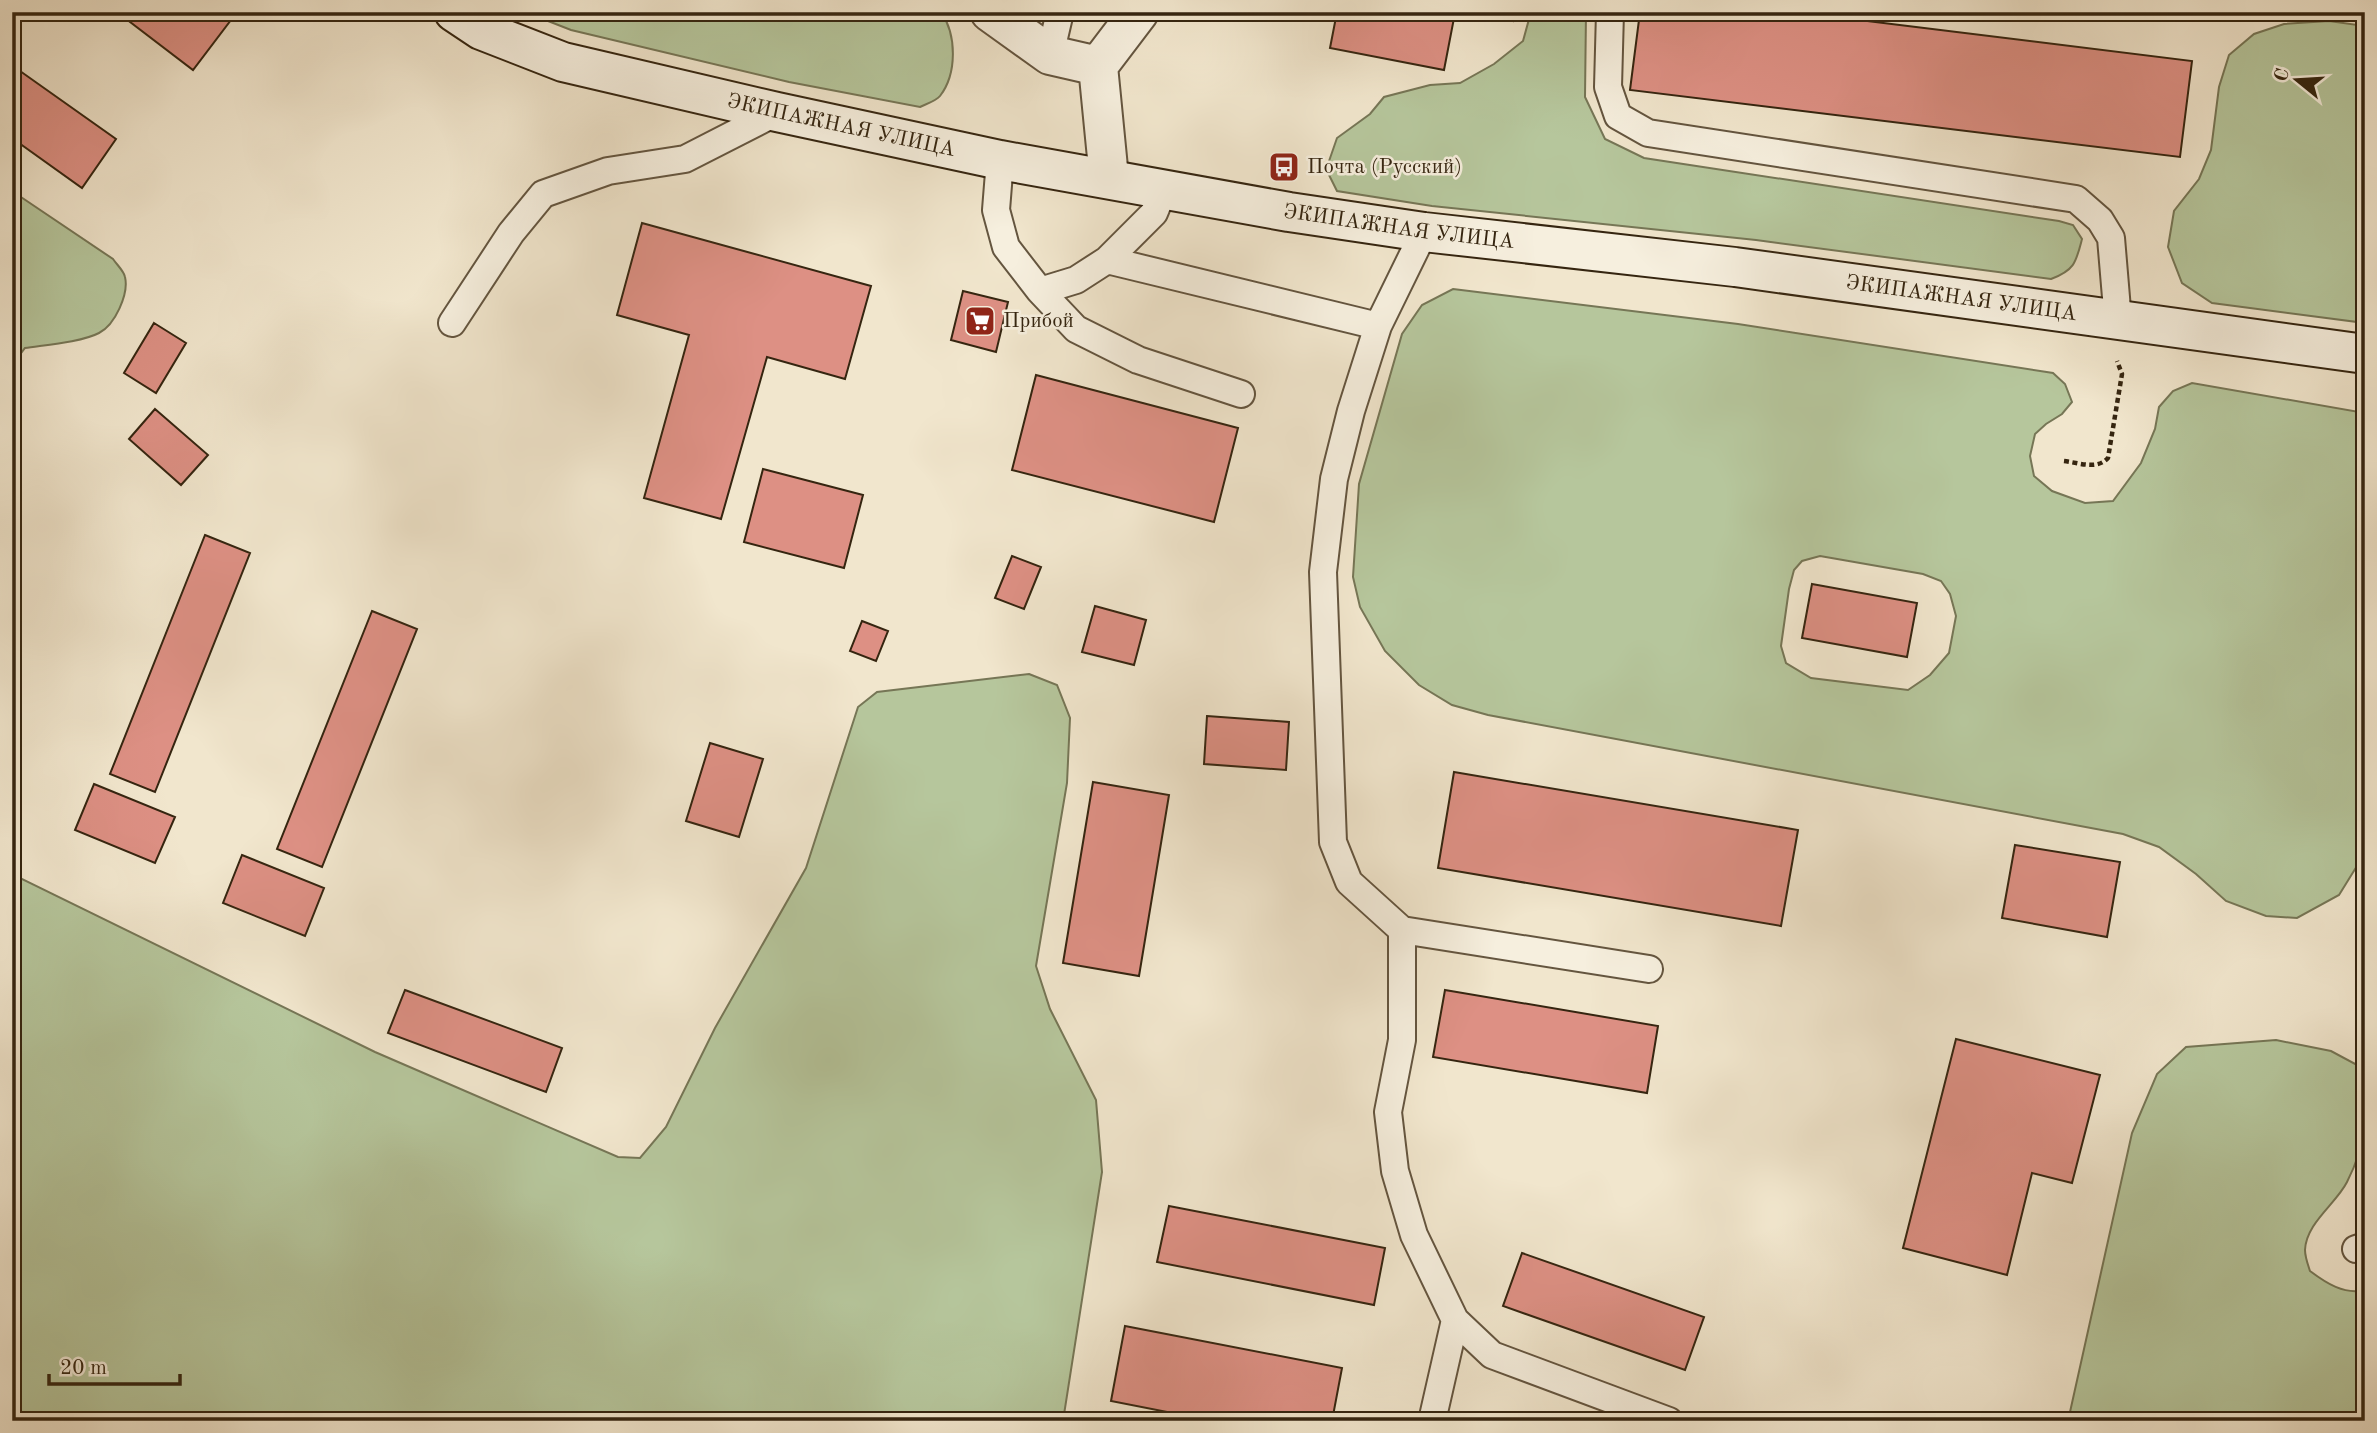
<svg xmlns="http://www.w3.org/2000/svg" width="2377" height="1433" viewBox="0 0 2377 1433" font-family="'Old Standard TT',serif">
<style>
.green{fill:#b6c69c;stroke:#767656;stroke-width:2;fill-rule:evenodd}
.building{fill:#dd9084;stroke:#352510;stroke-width:2}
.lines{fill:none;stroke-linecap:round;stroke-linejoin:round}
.lane-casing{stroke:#64553f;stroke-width:30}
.street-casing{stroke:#64553f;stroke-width:42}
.secondary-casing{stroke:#352510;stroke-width:42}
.path{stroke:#352510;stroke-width:4.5;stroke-dasharray:5 3.5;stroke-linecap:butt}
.lane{stroke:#f6efde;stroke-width:26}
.street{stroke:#f6efde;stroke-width:38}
.secondary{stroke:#f6efde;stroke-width:38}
.labels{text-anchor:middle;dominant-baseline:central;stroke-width:5;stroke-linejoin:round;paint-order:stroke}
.street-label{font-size:21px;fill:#352510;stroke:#f6efde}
.poi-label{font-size:21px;fill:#352510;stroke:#f6efde;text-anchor:start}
</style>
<rect width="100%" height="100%" fill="#f1e6cd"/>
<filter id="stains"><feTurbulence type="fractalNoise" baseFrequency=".00286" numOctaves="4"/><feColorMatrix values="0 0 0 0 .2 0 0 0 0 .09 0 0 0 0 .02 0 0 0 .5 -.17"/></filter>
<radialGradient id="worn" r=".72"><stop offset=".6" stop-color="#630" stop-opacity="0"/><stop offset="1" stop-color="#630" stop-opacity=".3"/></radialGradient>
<path class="green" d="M525 12H941C957 35 957 74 940 96 936 101 926 104 920 107L789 82 571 30Z
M1531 12H1586L1585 97 1605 139 1644 158 2059 221 2073 225 2082 239C2076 262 2075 270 2051 279L1756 240 1432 206 1337 191 1329 175 1328 164 1337 138 1370 114 1384 97 1430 85 1460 83 1494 64 1523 41Z
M2329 21 2365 26V323L2212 303 2182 283 2168 247 2174 211 2199 179 2211 150 2219 87 2229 55 2254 34 2284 24Z
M12 191 113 259C117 265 124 271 125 277 129 294 115 325 99 333 82 342 44 345 25 348L12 365Z
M1453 289 1738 324 2053 373 2065 384 2072 402 2062 414 2046 424 2035 434 2030 456 2034 476 2052 491 2085 503 2113 501 2141 463 2155 429 2159 407 2173 391 2192 383 2365 413V853L2339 895 2297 918 2266 916 2226 901 2196 874 2159 847 2123 834 1488 715 1452 705 1419 685 1385 651 1360 607 1353 577 1359 484 1402 334 1422 305ZM1820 556 1923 574 1941 581 1950 594 1956 616 1949 653 1930 675 1908 690 1811 678 1786 663 1781 646 1789 589 1794 570 1802 561Z
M1029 674 1057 685 1070 718 1067 783 1036 966 1050 1009 1096 1100 1102 1172 1063 1421H12V874L375 1052 618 1157 640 1158 666 1127 715 1028 806 868 858 707 877 692Z
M2276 1040 2331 1051 2359 1066C2373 1103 2365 1147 2347 1182 2336 1204 2306 1223 2305 1250 2305 1257 2308 1265 2310 1271 2326 1283 2344 1295 2365 1290V1421H2068L2132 1133 2157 1074 2186 1047Z"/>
<path class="building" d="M117 12H237L193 70Z
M1337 12H1425L1454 18 1444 70 1330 48Z
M1474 12H1515L1513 21Z
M1640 12H1794L2192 61 2180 157 1630 90Z
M20 71 116 139 82 188 12 138V82Z
M642 223 871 286 845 379 767 357 721 519 644 498 689 335 617 315Z
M963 291 1008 302 996 352 951 340Z
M154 323 186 343 156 393 124 373Z
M1036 375 1238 428 1214 522 1012 470Z
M155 409 208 455 181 485 129 439Z
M763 469 863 495 844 568 744 542Z
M205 535 250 553 155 792 110 774Z
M1012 556 1041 567 1024 609 995 598Z
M1812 584 1917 603 1907 657 1802 638Z
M1095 606 1146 620 1134 665 1082 652Z
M372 611 417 629 322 867 277 849Z
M862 621 888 631 876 661 850 651Z
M1207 716 1289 722 1286 770 1204 764Z
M710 743 763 759 739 837 686 821Z
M1454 772 1798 830 1781 926 1438 868Z
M1093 782 1169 795 1139 976 1063 963Z
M94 784 175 817 155 863 75 830Z
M2015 845 2120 862 2107 937 2002 918Z
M242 855 324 888 305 936 223 903Z
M405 990 562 1048 546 1092 388 1033Z
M1445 990 1658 1026 1647 1093 1433 1057Z
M1956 1039 2100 1075 2072 1183 2032 1173 2007 1275 1903 1248Z
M1169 1206 1385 1248 1374 1305 1157 1262Z
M1522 1253 1704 1317 1685 1370 1503 1306Z
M1125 1326 1342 1368 1332 1421H1213L1111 1401Z"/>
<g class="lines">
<g class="lane-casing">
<path id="lane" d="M1610 12 1608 87 1618 116 1648 133 2076 199 2100 220 2111 238 2118 321
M1050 55 1060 12
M1000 160 996 210 1006 247 1040 291 1076 280 1107 260 1154 213 1164 189
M1424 232 1378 326 1351 411 1334 479 1323 572 1333 842 1349 882 1402 930 1649 969
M1107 260 1378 326
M1040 291 1076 329 1138 360 1241 394
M452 323 511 233 543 194 608 171 685 159 777 112
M1402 930V1040L1388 1112 1395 1171 1414 1235 1455 1320 1492 1355 1669 1421
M2356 1249 2365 1246
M1432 1421 1455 1320"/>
</g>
<g class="street-casing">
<path id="street" d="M990 12 1050 55 1098 66 1109 178
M1098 66 1139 12"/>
</g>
<g class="secondary-casing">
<g id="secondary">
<path id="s1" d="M454 12 481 30 563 62 777 112 1000 160 1289 212 1424 232 1735 267 2365 354"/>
</g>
</g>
<path class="path" d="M2064 461C2080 463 2097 470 2108 458L2122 374 2117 361"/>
<use href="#lane" class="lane"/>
<use href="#street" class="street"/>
<use href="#secondary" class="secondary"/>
</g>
<defs>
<g id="bus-square" transform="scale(1.575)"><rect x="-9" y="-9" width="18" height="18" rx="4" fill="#8f2418" stroke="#f6efde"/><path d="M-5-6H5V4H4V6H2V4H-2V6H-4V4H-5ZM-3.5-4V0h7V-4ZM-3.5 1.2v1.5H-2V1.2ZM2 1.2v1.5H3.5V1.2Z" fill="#fff"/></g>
<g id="supermarket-square" transform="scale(1.575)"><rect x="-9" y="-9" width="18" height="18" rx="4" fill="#8f2418" stroke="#f6efde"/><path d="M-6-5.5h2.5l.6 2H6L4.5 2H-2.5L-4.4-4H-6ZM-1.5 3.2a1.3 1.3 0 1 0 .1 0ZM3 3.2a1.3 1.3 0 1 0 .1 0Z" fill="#fff"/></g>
</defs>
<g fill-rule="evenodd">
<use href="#bus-square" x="1284" y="167"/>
<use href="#supermarket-square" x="980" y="321"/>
</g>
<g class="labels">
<g class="street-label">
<text stroke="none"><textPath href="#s1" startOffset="406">ЭКИПАЖНАЯ УЛИЦА</textPath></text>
<text stroke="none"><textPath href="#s1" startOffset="973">ЭКИПАЖНАЯ УЛИЦА</textPath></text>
<text stroke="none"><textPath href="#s1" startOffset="1540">ЭКИПАЖНАЯ УЛИЦА</textPath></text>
</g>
<g class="poi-label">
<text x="1307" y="167">Почта (Русский)</text>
<text x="1003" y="321">Прибой</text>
</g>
</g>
<rect width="2377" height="1433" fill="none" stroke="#f1e6cd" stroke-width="42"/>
<rect x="14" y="14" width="2349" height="1405" fill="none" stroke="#352510" stroke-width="3.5"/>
<rect x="21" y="21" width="2335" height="1391" fill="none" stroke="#352510" stroke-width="2"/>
<g transform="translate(2297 80) rotate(288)" stroke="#f6efde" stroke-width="5" paint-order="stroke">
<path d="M0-5L12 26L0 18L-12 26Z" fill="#352510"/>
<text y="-10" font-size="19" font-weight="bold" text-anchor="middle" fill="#352510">С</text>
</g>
<path d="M49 1374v10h131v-10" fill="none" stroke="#352510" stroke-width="3.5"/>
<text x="60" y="1374" font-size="21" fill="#352510" stroke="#f6efde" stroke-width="5" paint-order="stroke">20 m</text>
<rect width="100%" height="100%" filter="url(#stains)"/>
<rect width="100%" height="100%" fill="url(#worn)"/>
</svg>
